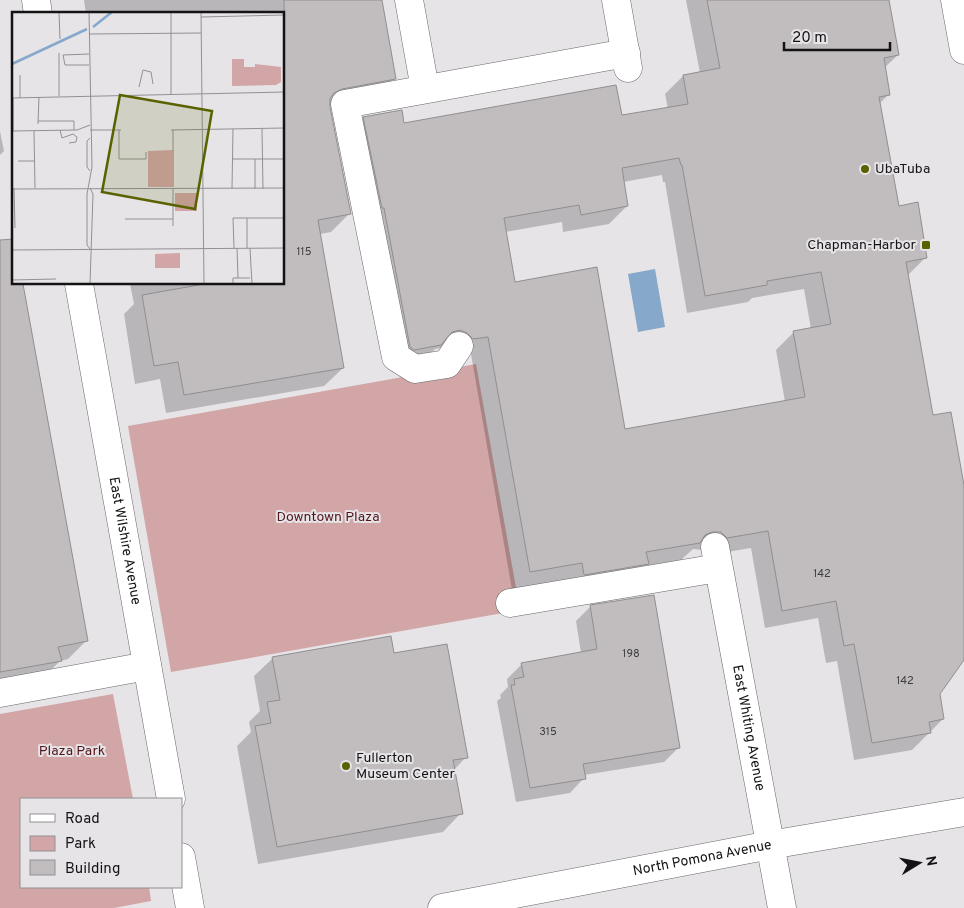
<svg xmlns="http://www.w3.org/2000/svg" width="964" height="908" viewBox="0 0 964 908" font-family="Overpass,sans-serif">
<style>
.green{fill:#d2a6a6}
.water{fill:#85a8cb}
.shadow{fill:#0003;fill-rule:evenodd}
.building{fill:#c1bdbf;stroke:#918e90;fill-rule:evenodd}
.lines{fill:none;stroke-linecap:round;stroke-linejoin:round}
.minor-casing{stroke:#686669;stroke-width:29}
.major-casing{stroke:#686669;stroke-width:29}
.minor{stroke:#fff;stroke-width:28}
.major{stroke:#fff;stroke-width:28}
.poi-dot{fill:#5a6200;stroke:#e6e4e7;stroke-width:2}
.labels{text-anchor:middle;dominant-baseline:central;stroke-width:4;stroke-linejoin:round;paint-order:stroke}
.number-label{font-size:11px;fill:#3f3e3f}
.poi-label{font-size:14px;fill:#141314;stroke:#e6e4e7;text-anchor:start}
.park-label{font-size:14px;fill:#55151d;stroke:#e6e4e7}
.street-label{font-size:14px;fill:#141314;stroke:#e6e4e7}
.inset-river{fill:none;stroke:#85a8cb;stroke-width:2.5}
.inset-road{fill:none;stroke:#929093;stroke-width:1}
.view{fill:#5a6200;fill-opacity:0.15;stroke:#5a6200;stroke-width:2.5}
.inset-edge{fill:none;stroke:#141314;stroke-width:2.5}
</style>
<rect width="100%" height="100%" fill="#e6e4e7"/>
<path class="green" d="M476 364 520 610 171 672 128 426Z
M113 694 133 799H21V887H149L151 901 114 908H0V714Z"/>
<path class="water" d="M655 269 665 327 638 332 628 274Z"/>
<path class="shadow" d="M84 0H380L395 78 376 97 329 106 350 213 331 232 320 234 343 368 324 386 166 413 160 379 135 384 124 314 134 304 130 284H284V14H86Z
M686 0H888L898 55 884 68 889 94 879 104 898 207 926 257 908 275 932 416 964 493V657L939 694 943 719 912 750 854 760 837 661 826 663 818 618 765 628 751 548 709 555 703 550 693 549 681 560 644 566 629 581 512 590 471 354 455 357 449 350 441 348 435 349 422 362 396 367 346 135 364 118 403 124 621 117 668 109 665 94 683 76 700 73ZM662 175 663 182H665L687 313 748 302 752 298 804 289 811 329 794 332 776 350 785 402 624 430 514 283 505 232 562 222 563 232 609 224 627 206 623 182Z
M0 131 4 151 0 155Z
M0 259 14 284H21L87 640 68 659 60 661 42 679 0 687Z
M590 607 679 747 664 762 584 775V778L570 793 516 802 497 701 501 698 500 695 508 687 507 679 522 664 581 653 576 621Z
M393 654 466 757 454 770 461 813 443 832 258 864 237 746 251 732 249 722 260 711 254 676 273 658Z"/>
<path class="building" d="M284 0H382L396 79 342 89 334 93 330 99V107L351 214 318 220 344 368 184 395 178 362 154 366 142 295 204 284H284Z
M707 0H889L899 55 884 58 890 95 879 97 899 206 918 202 927 258 906 262 933 415 951 412 964 485V660L940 694 944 719 929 722 931 733 872 743 854 644 844 646 836 601 782 611 768 531 727 538 721 532H712L705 535 700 543 646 552 649 564 584 575 582 563 530 572 488 337 473 339 467 333 460 330 452 332 441 345 414 350 410 347 384 208H382L363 117 402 110 404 123 616 85 622 115 688 104 683 75 720 68ZM679 158 681 165H682L705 296 767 285V281L821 272 831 324 793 331 805 397 625 429 597 267 515 282 504 218 579 205 581 215 628 206 622 168Z
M14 239V284H23L88 641 58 647 62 661 0 672V240Z
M654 595 680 748 583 764 586 779 530 788 511 685H515L514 679 524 677 521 663 597 649 590 605Z
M391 636 394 653 447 644 468 758 453 760 463 814 277 847 255 726 271 723 267 702 280 700 272 657Z"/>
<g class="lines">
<g class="minor-casing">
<g id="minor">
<path d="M36 0 38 14"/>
<path d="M409 0 425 89"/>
<path d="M616 0 628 68"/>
<path id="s1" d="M79 284 171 799"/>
<path d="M459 346 447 364 415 369 396 357 345 104 626 53"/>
<path id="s2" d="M715 547 782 908"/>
<path d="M510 603 718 568"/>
<path d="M0 693 147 666"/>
<path d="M181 857 190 908"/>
<path id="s3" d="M442 908 770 845 964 812"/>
</g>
</g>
<g class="major-casing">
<path id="major" d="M955 0 964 50"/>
</g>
<use href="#minor" class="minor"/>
<use href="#major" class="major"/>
</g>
<g class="poi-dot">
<circle cx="865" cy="169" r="5"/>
<rect x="921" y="240" width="10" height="10" rx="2.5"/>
<circle cx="346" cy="766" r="5"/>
</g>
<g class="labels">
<g class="number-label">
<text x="304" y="252">115</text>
<text x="822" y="574">142</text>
<text x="631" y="654">198</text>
<text x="905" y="681">142</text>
<text x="548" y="732">315</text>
</g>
<g class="poi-label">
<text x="875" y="169">UbaTuba</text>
<text x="916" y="245" text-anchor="end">Chapman-Harbor</text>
<text x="356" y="758">Fullerton<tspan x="356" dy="16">Museum Center</tspan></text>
</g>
<g class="park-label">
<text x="328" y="517">Downtown Plaza</text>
<text x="72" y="751">Plaza Park</text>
</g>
<g class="street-label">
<text stroke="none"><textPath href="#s1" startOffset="261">East Wilshire Avenue</textPath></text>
<text stroke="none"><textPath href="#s2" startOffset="184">East Whiting Avenue</textPath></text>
<text stroke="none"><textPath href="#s3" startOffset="265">North Pomona Avenue</textPath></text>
</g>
</g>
<g transform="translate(12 12)">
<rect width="272" height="272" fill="#e6e4e7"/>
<path d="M220 47H232V55H243V52L269 55V70L264 73 220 74ZM162 138V175H136V139ZM163 181H185V199H163ZM168 241V256H143V242Z" fill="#d2a6a6"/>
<path class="inset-river" d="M81 15 100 0M0 52 75 17"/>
<path class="inset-road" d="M47 0 48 27M77 0 80 155 75 182V233L78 237M189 0 192 272M189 5 273 3M77 22 189 21M77 53H53L51 43 77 42M8 63V86M127 75 131 58 139 60 141 72M159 83V0M47 84V41M0 86 273 80M1 86V119M26 109H62V118M26 112 27 85M250 117 251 177M48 118 50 126 61 122 65 125 64 130 57 131M78 118H109M107 118V147H134V140M159 118 273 116M0 119 65 118 78 113M22 119 23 176M78 126 75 129V155L78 159M161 139V118M221 147H273M6 149H23M2 176 3 216M78 176 81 182 78 272M0 177 273 176M161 177V214M220 177 221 117M243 177V147M113 207H161M222 236 221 206H273M225 236 226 266M235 236V206M238 236 240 272M0 238 273 236M0 268 44 267M221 272V266H238"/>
<path class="view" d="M108 83 200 99 183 197 90 180Z"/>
<rect width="272" height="272" class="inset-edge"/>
</g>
<rect x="20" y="798" width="162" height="90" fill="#e6e4e7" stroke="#929093"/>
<rect x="30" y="814" width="25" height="8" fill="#ffffff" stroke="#929093"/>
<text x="65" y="823" font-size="15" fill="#141314">Road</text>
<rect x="30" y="836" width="25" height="15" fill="#d2a6a6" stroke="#929093"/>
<text x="65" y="848" font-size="15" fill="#141314">Park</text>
<rect x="30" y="860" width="25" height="15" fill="#c1bdbf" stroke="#929093"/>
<text x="65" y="873" font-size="15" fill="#141314">Building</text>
<g transform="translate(919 863) rotate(80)" stroke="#e6e4e7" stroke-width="4" paint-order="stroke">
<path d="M0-4L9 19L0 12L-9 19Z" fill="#141314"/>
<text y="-8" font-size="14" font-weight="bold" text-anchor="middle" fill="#141314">N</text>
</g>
<path d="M784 42v8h106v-8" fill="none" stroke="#141314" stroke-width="2.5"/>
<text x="792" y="42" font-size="15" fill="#141314" stroke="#e6e4e7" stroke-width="4" paint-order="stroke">20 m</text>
</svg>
